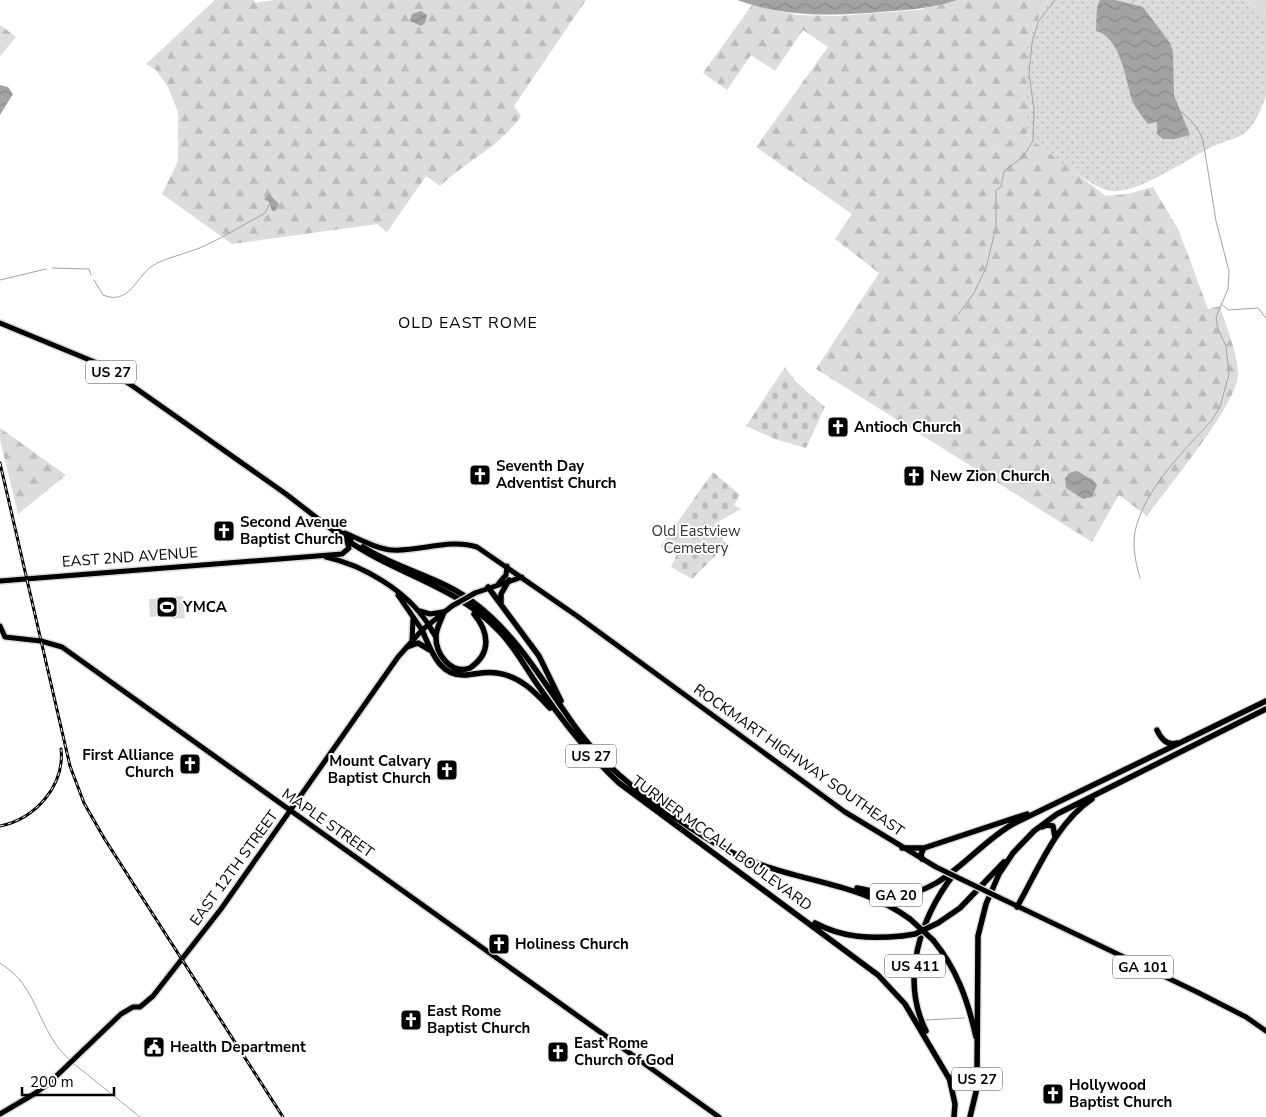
<svg xmlns="http://www.w3.org/2000/svg" width="1266" height="1117" viewBox="0 0 1266 1117" font-family="'Nunito Sans',sans-serif">
<style>
.grass{fill:url(#grass-dots)}
.forest{fill:url(#forest-firs)}
.cemetery{fill:url(#cemetery-stones)}
.garden{fill:#dcdcdc}
.water{fill:url(#water-waves)}
.lines{fill:none;stroke-linecap:round;stroke-linejoin:round}
.stream{stroke:#a3a3a3;stroke-width:1}
.major-casing{stroke:#dbdbdb;stroke-width:8}
.highway-casing{stroke:#dbdbdb;stroke-width:8}
.major{stroke:#000;stroke-width:5}
.highway{stroke:#000;stroke-width:5.5}
.rail-casing{stroke:#000;stroke-width:3}
.rail{stroke:#fff;stroke-width:1;stroke-dasharray:4;stroke-linecap:butt}
.major-bridge-casing{stroke:#dbdbdb;stroke-width:8;stroke-linecap:butt}
.highway-bridge-casing{stroke:#dbdbdb;stroke-width:8;stroke-linecap:butt}
.major-bridge{stroke:#000;stroke-width:5}
.highway-bridge{stroke:#000;stroke-width:5.5}
.labels{text-anchor:middle;dominant-baseline:central;stroke-width:4;stroke-linejoin:round;paint-order:stroke}
.shield{fill:#fff;stroke:#4c4c4c;stroke-width:1}
.shield-label{font-size:14px;font-weight:bold;fill:#000}
.poi-label{font-size:15px;font-weight:bold;fill:#000;stroke:#fff;text-anchor:start}
.park-label{font-size:15px;fill:#333;stroke:#fff}
.street-label{font-size:15px;fill:#000;stroke:#fff}
.neighbourhood-label{font-size:16px;letter-spacing:1px;fill:#000;stroke:#fff}
</style>
<defs>
<pattern id="grass-dots" width="8" height="8" patternUnits="userSpaceOnUse" patternTransform="scale(1.25)"><rect width="8" height="8" fill="#dcdcdc"/><path d="M2 2h.1M6 6h.1" fill="none" stroke="#bbb" stroke-width="1.8" stroke-linecap="round"/></pattern>
<pattern id="forest-firs" width="22" height="20" patternUnits="userSpaceOnUse" patternTransform="scale(1.25)"><rect width="22" height="20" fill="#dcdcdc"/><path d="M5 1l3.5 6h-7zM16 11l3.5 6h-7z" fill="#bbb"/></pattern>
<pattern id="cemetery-stones" width="16" height="16" patternUnits="userSpaceOnUse" patternTransform="scale(1.25)"><rect width="16" height="16" fill="#dcdcdc"/><path d="M2 7V4a2 2 0 0 1 4 0v3zM10 15v-3a2 2 0 0 1 4 0v3z" fill="#bbb"/></pattern>
<pattern id="water-waves" width="16" height="10" patternUnits="userSpaceOnUse" patternTransform="scale(1.25)"><rect width="16" height="10" fill="#a3a3a3"/><path d="M0 5q4-4 8 0t8 0" fill="none" stroke="#8b8b8b"/></pattern>
</defs>
<rect width="100%" height="100%" fill="#fff"/>
<path class="grass" d="M1048 0H1245L1266 15C1266 34 1266 80 1266 96 1262 107 1255 125 1246 132 1238 139 1224 141 1214 146 1189 157 1138 195 1110 191 1091 188 1044 149 1027 136V42Z"/>
<path class="forest" d="M215 0H254L255 3 274 0H586L514 106 521 116C501 146 466 161 440 186L426 176 387 232 377 224 232 244 162 194 178 161V112L168 87 156 70 146 64Z
M957 0H1048L1027 42V136L1106 196 1127 194 1153 187 1179 231 1208 309 1220 306C1226 326 1239 357 1238 376 1235 407 1168 487 1147 516L1119 495 1092 542 816 369 879 273 835 239 852 214 756 147 828 47 803 30 775 71 751 55 727 90 703 73 752 5 797 15 839 16 918 10Z
M1245 0H1266V15Z
M0 25 16 37 0 56Z
M0 428 66 475 18 514 0 440Z"/>
<path class="cemetery" d="M785 367 796 382 825 407 806 448 775 439 746 426Z
M713 472 740 495 734 505 741 509 714 524 727 533 722 540 727 544 692 579 671 567 677 554 660 547Z"/>
<path class="garden" d="M183 596 185 618 173 619 172 615 150 617 149 599Z"/>
<path class="water" d="M737 0H957C928 10 900 10 870 13 823 16 781 16 737 0Z
M1100 0H1115L1143 7 1170 43 1173 51 1174 95 1190 135 1175 139H1163L1157 134V122L1148 124C1142 116 1134 107 1131 97 1126 78 1119 36 1096 31 1097 21 1095 8 1100 0Z
M421 11 427 15 425 23 421 26 410 21 412 14Z
M0 85 8 87 13 94 0 115Z
M269 194 279 204 275 211H272L269 202 264 199Z
M1077 471 1093 480 1097 485 1092 497 1083 499 1066 488 1065 478 1069 473Z"/>
<g class="lines">
<path class="stream" d="M1133 0H1134
M52 268 89 269 91 275
M0 280 46 269
M94 280 103 295C129 306 136 277 152 266 162 259 188 253 202 247 222 238 241 226 260 216L265 213 270 203
M1221 304 1229 310 1258 308 1266 318
M958 315 974 293 986 268 996 227V190L1001 187 1004 171 1023 157 1033 141 1034 109 1029 74 1032 43 1038 22 1055 0
M1140 578C1135 561 1131 541 1137 524 1149 484 1185 450 1212 420L1220 407 1229 374 1226 346 1218 329 1216 317 1228 289 1229 271 1216 221 1203 140C1198 128 1191 119 1180 111
M0 963C10 970 19 977 25 987 41 1011 47 1041 70 1060
M925 1020 965 1018
M73 1063 140 1117"/>
<g class="major-casing">
<path id="major" d="M0 323 97 363 134 387 286 494 339 535
M345 533C360 539 376 549 392 550 420 552 449 538 477 547L577 616 845 812 936 867
M326 557C363 565 407 591 428 624
M0 581 342 554 349 548 346 539
M499 583 506 575 507 566
M475 593 522 577
M398 595 422 630
M420 611 430 614 443 612
M0 626 5 637 41 641 62 647 719 1117
M412 641 413 619
M996 896 1197 992 1246 1017 1266 1031
M0 1114 34 1094 48 1084 121 1014 133 1007H140L153 996 221 909 398 657 422 630 452 606"/>
</g>
<g class="highway-casing">
<path id="highway" d="M338 531 351 539
M347 540C395 574 457 586 499 631 515 647 526 669 539 687 563 722 588 754 619 783L878 975 905 1004 950 1080
M363 547C399 570 443 577 477 605 518 637 544 683 574 725 601 763 635 790 673 816 702 836 729 854 762 865 813 883 865 886 910 919
M488 587 539 656 561 701
M501 603V594L509 580
M444 612C441 620 437 627 436 635 435 653 450 675 470 668 492 653 489 632 474 614
M428 624 436 637
M422 630C431 650 439 677 466 675 477 674 486 671 497 673 520 676 535 692 550 708
M407 647 418 643 430 650
M1157 730C1161 739 1167 746 1177 743
M1042 827 1047 825 1053 826 1055 837
M902 848H924L1027 814
M922 859 921 854 924 848
M857 888C868 890 880 894 892 895 943 897 972 847 1013 824L1266 701
M1017 907C1038 870 1056 823 1092 799
M815 923C843 938 871 939 902 936
M938 923 960 908 1004 862
M933 940C957 969 968 1001 976 1037
M926 1031C900 979 920 918 954 874
M949 1077 955 1104 954 1117
M970 1117 976 1092 977 1076 978 936 986 904 999 874 1013 853 1034 831 1057 814 1266 709"/>
</g>
<use href="#major" class="major"/>
<use href="#highway" class="highway"/>
<g class="rail-casing">
<path id="rail" d="M0 463 70 766 84 803 104 838 283 1117
M0 826C35 819 65 786 61 749"/>
</g>
<use href="#rail" class="rail"/>
<g class="major-bridge-casing">
<path id="major-bridge" d="M452 606 475 593
M936 867 996 896"/>
</g>
<g class="highway-bridge-casing">
<path id="highway-bridge" d="M910 919 933 940
M902 936 915 934 938 923"/>
</g>
<use href="#major-bridge" class="major-bridge"/>
<use href="#highway-bridge" class="highway-bridge"/>
</g>
<defs>
<g id="church-square" transform="scale(1.125)"><rect x="-9" y="-9" width="18" height="18" rx="4" fill="#000" stroke="#fff"/><path d="M-1.2-6h2.4v3.5h3.3v2.4h-3.3V6h-2.4V-.1h-3.3v-2.4h3.3Z" fill="#fff"/></g>
<g id="stadium-square" transform="scale(1.125)"><rect x="-9" y="-9" width="18" height="18" rx="4" fill="#000" stroke="#fff"/><path d="M0-5a6.5 5 0 1 0 0 10a6.5 5 0 1 0 0-10ZM-3.5-1.8h7v3.6h-7Z" fill="#fff"/></g>
<g id="civic-square" transform="scale(1.125)"><rect x="-9" y="-9" width="18" height="18" rx="4" fill="#000" stroke="#fff"/><path d="M-.6-6.5H3V-4.5H.6V-3L4-1V1h2V6H-6V1h2V-1L-.6-3ZM-1.2 2.5V6h2.4V2.5Z" fill="#fff"/></g>
</defs>
<g fill-rule="evenodd">
<use href="#church-square" x="838" y="427"/>
<use href="#church-square" x="480" y="475"/>
<use href="#church-square" x="914" y="476"/>
<use href="#church-square" x="224" y="531"/>
<use href="#stadium-square" x="167" y="607"/>
<use href="#church-square" x="190" y="764"/>
<use href="#church-square" x="447" y="770"/>
<use href="#church-square" x="499" y="944"/>
<use href="#church-square" x="411" y="1020"/>
<use href="#civic-square" x="154" y="1047"/>
<use href="#church-square" x="558" y="1052"/>
<use href="#church-square" x="1053" y="1094"/>
</g>
<g class="labels">
<g class="shield">
<rect x="86" y="360.5" width="50" height="23" rx="4"/>
<rect x="566" y="744.5" width="50" height="23" rx="4"/>
<rect x="870" y="883.5" width="52" height="23" rx="4"/>
<rect x="885" y="954.5" width="60" height="23" rx="4"/>
<rect x="1113" y="955.5" width="60" height="23" rx="4"/>
<rect x="952" y="1067.5" width="50" height="23" rx="4"/>
</g>
<g class="shield-label">
<text x="111" y="372">US 27</text>
<text x="591" y="756">US 27</text>
<text x="896" y="895">GA 20</text>
<text x="915" y="966">US 411</text>
<text x="1143" y="967">GA 101</text>
<text x="977" y="1079">US 27</text>
</g>
<g class="poi-label">
<text x="854" y="427">Antioch Church</text>
<text x="496" y="466">Seventh Day<tspan x="496" dy="17">Adventist Church</tspan></text>
<text x="930" y="476">New Zion Church</text>
<text x="240" y="522">Second Avenue<tspan x="240" dy="17">Baptist Church</tspan></text>
<text x="183" y="607">YMCA</text>
<text x="174" y="755" text-anchor="end">First Alliance<tspan x="174" dy="17">Church</tspan></text>
<text x="431" y="761" text-anchor="end">Mount Calvary<tspan x="431" dy="17">Baptist Church</tspan></text>
<text x="515" y="944">Holiness Church</text>
<text x="427" y="1011">East Rome<tspan x="427" dy="17">Baptist Church</tspan></text>
<text x="574" y="1043">East Rome<tspan x="574" dy="17">Church of God</tspan></text>
<text x="170" y="1047">Health Department</text>
<text x="1069" y="1085">Hollywood<tspan x="1069" dy="17">Baptist Church</tspan></text>
</g>
<g class="park-label">
<text x="696" y="531">Old Eastview<tspan x="696" dy="17">Cemetery</tspan></text>
</g>
<g class="street-label">
<text transform="translate(130 557) rotate(-4)">EAST 2ND AVENUE</text>
<text transform="translate(799 760) rotate(35)">ROCKMART HIGHWAY SOUTHEAST</text>
<text transform="translate(328 823) rotate(35)">MAPLE STREET</text>
<text transform="translate(722 843) rotate(36)">TURNER MCCALL BOULEVARD</text>
<text transform="translate(234 868) rotate(-54)">EAST 12TH STREET</text>
</g>
<g class="neighbourhood-label">
<text x="468" y="323">OLD EAST ROME</text>
</g>
</g>
<path d="M22 1087v8h92v-8" fill="none" stroke="#000000" stroke-width="2.5"/>
<text x="30" y="1087" font-size="15" fill="#000000" stroke="#ffffff" stroke-width="4" paint-order="stroke">200 m</text>
</svg>
